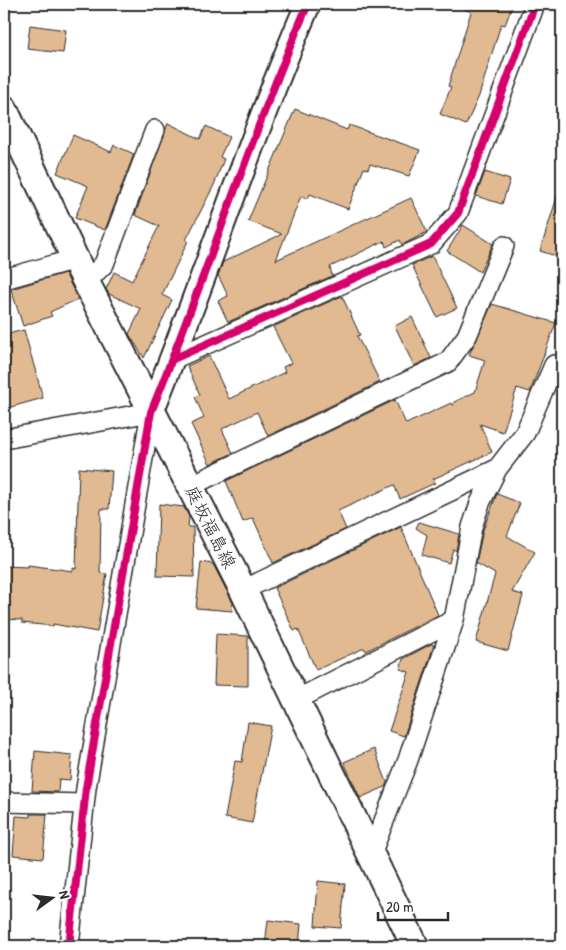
<svg xmlns="http://www.w3.org/2000/svg" width="566" height="950" viewBox="0 0 566 950" font-family="'Patrick Hand','Klee One',sans-serif">
<style>
.building{fill:#e1ba92;stroke:#2b2b2b}
.lines{fill:none;stroke-linecap:round;stroke-linejoin:round}
.minor-casing{stroke:#2b2b2b;stroke-width:22}
.tertiary-casing{stroke:#2b2b2b;stroke-width:28}
.secondary-casing{stroke:#2b2b2b;stroke-width:30}
.minor{stroke:#fff;stroke-width:19}
.tertiary{stroke:#fff;stroke-width:24}
.secondary{stroke:#fff;stroke-width:26}
.cycleway-casing{stroke:#fff;stroke-width:11}
.cycleway{stroke:#d6006c;stroke-width:8}
.labels{text-anchor:middle;dominant-baseline:central;stroke-width:4;stroke-linejoin:round;paint-order:stroke}
.street-label{font-size:18px;fill:#2b2b2b;stroke:#fff}
</style>
<rect width="100%" height="100%" fill="#fff"/>
<filter id="ink" filterUnits="userSpaceOnUse"><feTurbulence type="fractalNoise" baseFrequency=".02" numOctaves="2"/><feDisplacementMap in="SourceGraphic" scale="10" xChannelSelector="R" yChannelSelector="G"/><feConvolveMatrix kernelMatrix="1 2 1 2 8 2 1 2 1" color-interpolation-filters="sRGB"/></filter>
<g filter="url(#ink)">
<path class="building" d="M454 4H513L505 25 501 24 479 96 466 125 440 114 451 87 448 86 471 12Z
M30 25 66 30 63 53 27 49Z
M295 109 347 130 349 125 420 150 409 176 370 164 368 169 364 168 348 209 310 194 308 199 301 196 276 260 411 198 427 232 402 245 400 240 386 247 384 241 330 267 332 276 228 322 218 301 228 296 218 275 223 262 282 234 248 221Z
M168 123 200 139 206 126 229 137 220 157 224 159 214 185 186 240 188 241 162 295 172 300 144 358 129 334 141 309 109 294 106 289 114 272 132 281 159 226 135 215Z
M73 135 111 152 114 145 134 154 105 230 75 218 88 186 57 173Z
M485 172 510 180 502 204 476 196Z
M558 194 562 195V258L540 251Z
M463 225 493 244 480 272 447 251Z
M432 256 457 308 437 317 412 265Z
M65 273 78 299 50 312 52 316 23 326 11 289Z
M342 296 360 335 357 336 380 382 268 436 257 412 222 429 233 453 210 464 191 424 204 418 195 397 200 395 187 366 209 356 229 399 285 372 283 367 291 363 273 327Z
M492 304 556 323 530 392 517 388 503 432 480 424 492 452 433 479 435 483 400 499 394 485 338 511 346 529 273 563 253 518 243 522 226 481 395 400 406 424 451 403 453 406 454 402 475 392 485 360 469 355Z
M412 317 431 358 414 366 395 326Z
M24 330 43 398 4 409V335Z
M79 468 112 471 109 509H101L100 573 107 574 97 632 53 624V626L22 623V620L4 619V566L28 567V565L73 571V568L76 569Z
M497 494 520 503 507 536 535 552 512 592 523 595 508 651 476 642 495 574 476 563 483 530Z
M159 504 184 507 189 517 188 527H193L194 577 157 576Z
M419 522 459 534 456 551 453 549 449 563 422 555 427 535 416 528Z
M401 527 438 615 366 651 364 648 316 670 298 629 294 631 274 588Z
M201 562 213 564 233 603 232 611 196 608Z
M216 634 248 636V686L214 685Z
M431 644 434 645 404 736 389 731 409 672 400 669 403 659Z
M248 722 271 726 252 823 225 818 235 761 242 762Z
M374 749 387 782 385 787 360 798 344 762Z
M35 751 72 755 70 780 59 779 58 792 32 791Z
M30 814H47L43 858 13 855 16 816 30 817Z
M318 881 345 884 341 928 315 926Z
M268 920 301 924 299 946 265 945Z"/>
<g class="lines">
<g class="minor-casing">
<path id="minor" d="M4 279 75 259
M86 282 104 264 155 130
M173 359 431 244 458 213 535 4
M4 439 151 412 86 788 69 946
M190 486 448 362 467 336 504 246
M243 590 497 469 525 433 554 365
M296 700 454 620
M4 802 84 804
M371 854 408 760 454 620 472 527 480 503 497 469"/>
</g>
<g class="tertiary-casing">
<path id="tertiary" d="M151 412C206 277 250 138 308 4"/>
</g>
<g class="secondary-casing">
<path id="secondary" d="M4 109 86 282 243 590 415 946"/>
</g>
<use href="#minor" class="minor"/>
<use href="#tertiary" class="tertiary"/>
<use href="#secondary" class="secondary"/>
<g class="cycleway-casing">
<path id="cycleway" d="M173 359 431 244 458 213 535 4
M69 946 86 788 151 412C206 277 250 138 308 4"/>
</g>
<use href="#cycleway" class="cycleway"/>
</g>
</g>
<g class="labels">
<g class="street-label">
<text transform="translate(211 527) rotate(63)">庭坂福島線</text>
</g>
</g>
<rect width="566" height="950" fill="none" stroke="#fff" stroke-width="20"/>
<rect x="10" y="10" width="546" height="930" fill="none" stroke="#2b2b2b" stroke-width="2" filter="url(#ink)"/>
<g transform="translate(52 898) rotate(75)" stroke="#ffffff" stroke-width="4" paint-order="stroke">
<path d="M0-4L9 19L0 12L-9 19Z" fill="#2b2b2b"/>
<text y="-8" font-size="14" font-weight="bold" text-anchor="middle" fill="#2b2b2b">N</text>
</g>
<path d="M378 912v8h70v-8" fill="none" stroke="#2b2b2b" stroke-width="2.5"/>
<text x="386" y="912" font-size="15" fill="#2b2b2b" stroke="#ffffff" stroke-width="4" paint-order="stroke">20 m</text>
</svg>
